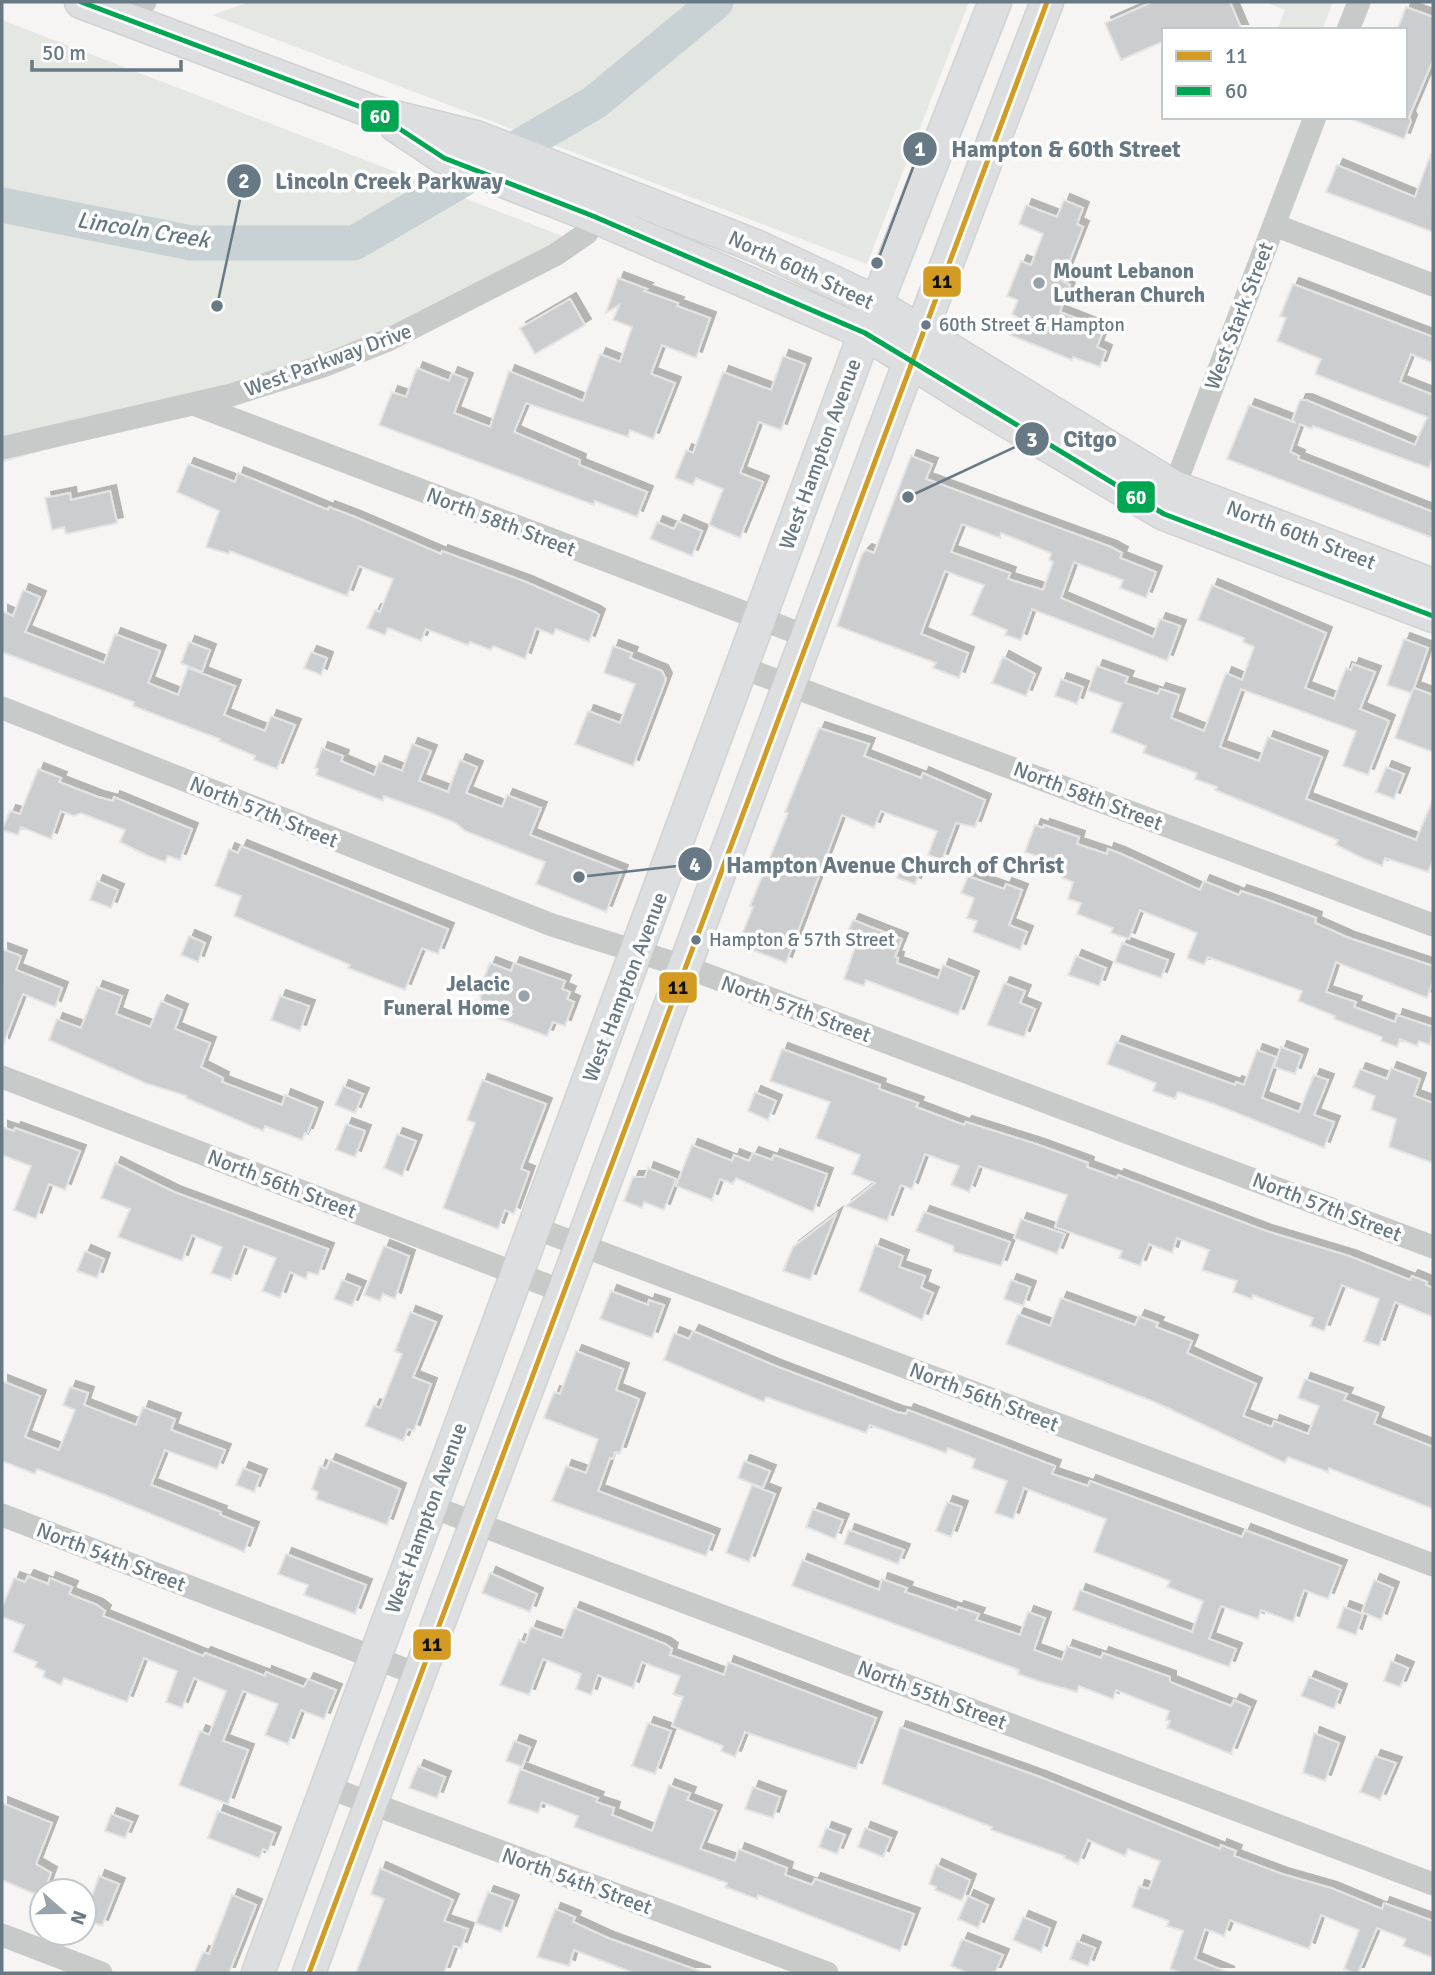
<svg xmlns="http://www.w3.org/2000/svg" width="1435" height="1975" viewBox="0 0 1435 1975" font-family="Signika,sans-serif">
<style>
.green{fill:#e4e7e2}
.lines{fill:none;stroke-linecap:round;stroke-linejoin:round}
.river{stroke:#c8d2d4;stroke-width:35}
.building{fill:#cccdce;stroke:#e5e4e4;stroke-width:2;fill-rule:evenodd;filter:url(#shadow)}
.secondary-casing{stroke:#d1d2d2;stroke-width:35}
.street{stroke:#c8caca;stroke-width:23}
.secondary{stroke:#dddedf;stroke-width:32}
.bus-1-casing{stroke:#fff;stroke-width:10}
.bus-2-casing{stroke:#fff;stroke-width:10}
.bus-1{stroke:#d39b21;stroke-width:5}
.bus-2{stroke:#00a651;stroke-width:5}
.poi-dot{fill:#98a4ab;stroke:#fff;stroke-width:2.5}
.bus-dot{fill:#667984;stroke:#fff;stroke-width:2.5}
.labels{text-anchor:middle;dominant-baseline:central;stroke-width:7;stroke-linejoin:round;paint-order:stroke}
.bus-label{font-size:19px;fill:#667984;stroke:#fff;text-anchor:start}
.street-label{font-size:21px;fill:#667984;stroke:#fff}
.poi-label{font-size:21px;font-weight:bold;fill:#667984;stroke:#fff;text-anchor:start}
.water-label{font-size:23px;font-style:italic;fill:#627a80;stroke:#fff}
.leader{fill:none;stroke:#667984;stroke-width:2.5}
.callout-dot{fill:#667984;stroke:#fff;stroke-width:2.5}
.mark-label{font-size:21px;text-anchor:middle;font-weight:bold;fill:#fff}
.callout-label{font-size:23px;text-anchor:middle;font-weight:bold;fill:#667984;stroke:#fff;stroke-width:7;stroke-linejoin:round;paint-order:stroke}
.line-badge{stroke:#fff;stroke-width:2.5}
.badge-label{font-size:19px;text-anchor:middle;font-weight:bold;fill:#fff}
.pale-badge-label{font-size:19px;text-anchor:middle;font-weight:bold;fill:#111}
</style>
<defs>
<filter id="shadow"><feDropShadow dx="6" dy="-6" stdDeviation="0" flood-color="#0004"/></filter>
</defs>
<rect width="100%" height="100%" fill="#f6f5f4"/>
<path class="green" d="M249 2H969L867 264 212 15Z
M1265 2H1333L1322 30H1277L1285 10Z
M2 20 570 239 294 373 2 463Z"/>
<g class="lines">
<path class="river" d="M2 205 191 243H354L595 102 716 2"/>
</g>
<path class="building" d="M1152 2H1230L1242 30H1164V41L1121 60 1105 23Z
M1406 7 1433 17V60L1409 117 1411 121 1404 139 1351 119 1405 117V30H1397Z
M1431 153 1433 232 1326 192 1337 165 1415 197Z
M1064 200 1083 208 1077 224 1083 227 1062 281 1070 285 1060 312 1104 329 1097 347 1106 351 1100 367 1073 357 1072 360 1010 335 1017 317 1012 314 1018 300 1007 296 1021 261 1031 265 1043 234 1019 224 1026 205 1057 217Z
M618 278 647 289 644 291 678 303 677 306 710 318 696 358 662 345 651 374 675 383 653 439 630 430 628 437 526 403 514 432 580 460 579 465 647 492 637 517 595 501 594 505 379 425 392 392 406 397 417 368 449 381 452 373 467 379 454 413 490 427 509 371 583 401 600 354 620 362 632 327 613 320 619 305 606 313Z
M1293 284 1433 337V363L1411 354 1400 382 1433 395V457L1429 468 1313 426 1312 429 1300 424 1290 452 1299 456 1298 459 1433 512V538L1227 459 1249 405 1296 423 1292 421 1300 400H1306L1415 445 1427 417 1315 374 1321 359 1277 341 1286 318 1280 316Z
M570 299 585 325 535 354 520 328Z
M783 356 805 364 781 430 759 422 740 473 763 482 740 538 709 525 723 489 696 478 693 485 675 478 686 450 693 453 723 372 771 390Z
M911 456 932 464 926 479 1111 547 1122 553 1120 558 1156 572 1146 598 1120 588 1123 580 1074 562 1061 598 1153 637 1160 619 1180 626 1167 661 1032 609 1021 640 1005 635 1007 630 971 615 984 585 945 571 921 634 968 653 959 678 933 668 936 663 837 626 862 554 866 550 874 553ZM962 524 1000 538 1001 533 1051 553 1049 560 1053 562 1043 590 1008 579 1010 573 951 552Z
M188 464 235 482 238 473 328 510 329 507 355 517 441 554 442 551 526 582 595 612 599 615 589 642 556 629 553 635 536 628 525 659 493 646 491 650 470 642 468 645 426 629 421 641 388 628 385 635 367 628 375 610 380 612 393 579 359 566 347 596 230 551 229 554 206 547 219 511 177 492Z
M110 491 117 523 66 534 64 527 52 530 45 498 70 493 71 500Z
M678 521 702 531 692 556 650 539 657 522 674 529Z
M1212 585 1326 633 1305 688 1334 699 1346 668 1351 670 1353 664 1375 672 1360 709 1389 721 1368 775 1343 766 1356 731 1241 689 1220 747 1259 761 1268 737 1322 757 1306 799 1416 840 1433 799V860L1428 872 1385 858 1382 866 1358 856 1336 845 1338 840 1215 790 1217 787 1195 779 1197 773 1143 753 1146 746 1111 732 1122 703 1088 691 1097 666 1128 677 1125 683 1158 694 1160 689 1179 695 1171 718 1204 731 1226 673 1242 680 1254 647 1243 642 1244 638 1198 620Z
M23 590 40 597 25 632 104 663 115 634 160 651 148 683 178 695 188 668 235 686 224 715 265 731 271 716 295 725 277 769 254 760 255 756 219 741 220 739 133 706 134 702 2 652V611L13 616Z
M1404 639 1428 648 1414 688 1433 695V752L1395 738 1413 689 1411 693 1387 685Z
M189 642 210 650 202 672 181 663Z
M613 646 632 653 630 658 662 671 666 679 633 766 575 744 588 711 620 723 635 684 604 673Z
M311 652 327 658 321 675 304 668Z
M1003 657 1035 674 1026 696 992 683Z
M1061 679 1083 687 1077 704 1055 696Z
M819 728 869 744 864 756 921 778 923 773 985 800 975 827 956 823 942 860 928 855 937 831 881 811 874 828 842 815 786 963 743 946 744 944 739 942 753 907 750 906 788 813 785 812Z
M412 744 431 751 419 781 448 792 460 760 477 767 466 793 502 807 507 795 541 808 530 835 622 871 606 912 536 884 545 862 465 831 456 823 426 811 384 796 383 801 316 775 318 769 315 768 322 748 343 756 341 761 374 775 379 762 402 771Z
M1386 767 1404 774 1394 799 1376 792Z
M38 769 61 778 59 782 98 797 113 801 114 797 192 829 180 860 168 856 165 862 146 855 120 842 125 830 81 813 74 816 61 811 51 839 21 827 18 835 2 830 10 811 20 814Z
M1035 825 1043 828 1044 825 1079 837 1077 844 1107 854 1108 849 1119 853 1200 890 1204 881 1239 895 1241 891 1265 899 1316 918 1315 923 1349 938 1433 966V981L1427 998 1336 962 1326 992 1356 1002 1354 1007 1395 1022 1397 1015 1433 1027 1430 1045 1419 1041 1417 1046 1400 1039 1397 1047 1381 1041 1382 1037 1334 1019 1335 1016 1298 1001 1302 991 1208 957 1204 965 1187 958 1197 933 1140 910 1129 939 1111 933 1113 928 1077 914 1081 903 1068 899 1073 882 1062 878 1066 866 1025 852Z
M241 846 448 929 438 954 422 948 405 990 348 968 350 965 234 916 241 896 215 886 229 849 238 853Z
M904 861 921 868 915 884 897 878Z
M968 876 1004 889 1006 884 1022 890 1009 925 1027 932 1020 950 973 932 977 921 967 918 974 898 961 893Z
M97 881 118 890 111 908 90 900Z
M853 920 902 939 895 957 898 958 897 963 938 978 943 965 973 977 958 1015 866 980 864 986 844 979 857 942 845 937Z
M189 936 205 943 198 962 181 955Z
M1122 943 1168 960 1161 978 1115 962Z
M2 949 21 956 16 970 62 988 55 1007 23 994 3 1045Z
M1076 956 1106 968 1099 986 1068 975Z
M490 963 511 971 514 963 565 981 562 989 570 992 567 999 574 1002 565 1026 553 1022 547 1036 479 1011 482 1004 479 990Z
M1004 983 1025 991 1020 1003 1035 1009 1024 1037 987 1025Z
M97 987 122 996 116 1014 150 1027 161 1001 182 1010 175 1029 210 1043 201 1067 223 1078 222 1082 282 1105 285 1095 317 1108 307 1134 305 1133 302 1140 265 1126 263 1131 186 1098 187 1096 145 1083 49 1040 57 1019 81 1028Z
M280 996 309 1006 300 1031 271 1020Z
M1116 1042 1235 1085 1236 1082 1244 1085 1257 1050 1276 1057 1262 1098 1299 1112 1314 1075 1328 1080 1314 1115 1334 1122 1324 1148 1214 1104 1178 1092 1175 1099 1153 1091 1156 1083 1107 1064Z
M1281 1047 1302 1055 1295 1074 1274 1067Z
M782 1049 880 1085 879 1089 918 1103 916 1107 964 1125 966 1122 1036 1144 1088 1163 1087 1167 1117 1178 1118 1175 1266 1231 1349 1256 1410 1280 1412 1276 1427 1282 1426 1285 1433 1288V1317L1395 1302 1379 1346 1364 1341 1379 1299 1342 1285 1324 1331 1310 1326 1313 1318 1253 1295 1252 1299 1233 1292 1237 1281 1202 1270 1209 1250 1177 1238 1172 1253 1149 1244 1140 1266 1119 1258 1122 1251 1055 1227 1067 1195 979 1166 969 1192 951 1185 959 1166 925 1154 912 1189 901 1185 887 1221 846 1206 875 1183 852 1174 860 1155 816 1138 830 1102 770 1081Z
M1391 1068 1420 1079 1414 1096 1433 1103V1163L1389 1147 1396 1119 1371 1110 1375 1096 1353 1087 1360 1069 1387 1079Z
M482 1080 546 1104 521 1169 529 1172 514 1214 505 1210 498 1229 443 1208 475 1123 467 1120Z
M343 1086 363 1094 355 1113 335 1105Z
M755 1092 776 1101 768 1120 748 1111Z
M346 1124 365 1131 355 1157 336 1150Z
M2 1127 14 1131 15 1128 80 1151 65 1190 49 1184 36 1219 14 1210 31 1166 2 1155Z
M397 1134 416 1141 402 1176 384 1168Z
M692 1145 732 1161 734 1155 749 1161 753 1153 772 1160 774 1155 827 1174 813 1212 736 1178 733 1184 720 1179 712 1200 676 1186Z
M115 1163 174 1192 328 1249 318 1275 308 1272 306 1279 290 1272 280 1298 262 1291 276 1258 244 1246 231 1280 211 1273 222 1247 192 1235 182 1261 118 1237 130 1209 101 1198Z
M648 1168 676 1179 664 1210 644 1202 642 1208 624 1201 633 1177H645Z
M924 1212 1010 1242 1001 1266 954 1252 953 1246 916 1231Z
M836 1214 810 1280 783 1271 793 1247Z
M1021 1219 1065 1234 1057 1254 1014 1238Z
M875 1245 903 1256 899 1267 925 1276 921 1288 933 1293 922 1320 859 1291Z
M384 1246 409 1256 395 1299 383 1294 380 1301 364 1295Z
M85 1251 104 1259 97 1278 77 1271Z
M342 1280 360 1287 352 1306 334 1299Z
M1011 1280 1030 1287 1023 1306 1004 1299Z
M611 1291 648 1305 649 1300 664 1305 652 1338 600 1319Z
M1061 1298 1135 1325 1139 1316 1158 1323 1156 1327 1192 1341 1187 1353 1256 1384 1243 1416 1272 1427 1274 1421 1308 1434 1319 1406 1298 1398 1305 1379 1347 1394 1344 1400 1378 1413 1374 1424 1433 1447V1509L1329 1468 1328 1472 1288 1457 1285 1463 1157 1403 1006 1344 1018 1314 1050 1326Z
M410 1312 436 1322 413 1377 431 1384 414 1431 408 1429 403 1441 365 1426 374 1405 380 1408 402 1354 395 1351Z
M693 1331 778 1367 897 1412 906 1414 908 1410 1055 1466 1052 1474 1088 1486 1090 1481 1242 1537 1245 1530 1341 1566 1328 1599 1304 1590 1293 1622 1261 1610 1258 1619 1221 1606 1209 1639 1236 1649 1229 1667 1073 1610 1080 1590 1192 1632 1203 1601 1167 1587 1170 1581 1094 1552 1106 1519 1024 1488 1013 1519 995 1513 1007 1481 972 1468 975 1459 948 1448 946 1453 870 1425 866 1433 766 1397 764 1402 664 1360 674 1333 689 1339Z
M576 1351 623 1369 616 1390 639 1399 620 1453 615 1452 613 1459 610 1458 598 1491 714 1535 706 1556 552 1501 566 1466 586 1473 598 1439 544 1418 554 1392 560 1394Z
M2 1381 40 1396 25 1437 59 1450 75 1410 63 1405 70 1387 88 1393 84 1405 136 1425 143 1407 175 1419 171 1430 225 1450 217 1469 165 1450 151 1485 221 1512 220 1515 253 1528 244 1552 105 1495 37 1469 35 1474 2 1461Z
M330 1460 400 1489 387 1525 316 1499 318 1492 312 1489 320 1466 326 1469Z
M744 1461 770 1471 763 1488 738 1478Z
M243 1468 261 1475 254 1492 236 1485Z
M752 1485 775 1494 749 1562 726 1553Z
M947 1502 962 1507 951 1537 936 1531Z
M813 1509 843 1520 835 1539 806 1527Z
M849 1530 904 1550 898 1564 844 1544Z
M286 1554 366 1585 355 1614 304 1595 308 1585 278 1574Z
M802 1560 879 1590 882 1579 907 1588 905 1592 957 1610 958 1607 979 1614 976 1620 1020 1635 1028 1612 1045 1618 1034 1650 1062 1660 1067 1646 1101 1658 1103 1653 1170 1677V1682L1231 1706 1234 1700 1250 1707 1231 1754 1167 1728 1170 1721 1166 1720 1169 1711 1116 1690 1113 1699 1079 1686 1077 1692 1041 1682 1018 1674 1019 1670 792 1586Z
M490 1573 537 1594 530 1612 482 1593Z
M28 1576 48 1584 50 1578 72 1587 69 1594 97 1605 105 1611 103 1616 203 1656 205 1653 265 1676 266 1672 304 1687 308 1679 336 1690 324 1719 301 1710 288 1744 265 1735 278 1704 243 1691 223 1741 248 1750 228 1804 179 1785 200 1731 209 1735 226 1691 194 1678 182 1708 166 1702 177 1671 144 1658 127 1702 64 1678 61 1685 43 1677 45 1671 35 1667 37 1662 13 1652 24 1625 2 1617V1608L14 1578 25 1582Z
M1374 1580 1393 1588 1381 1620 1362 1612Z
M1344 1607 1363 1614 1356 1635 1337 1628Z
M574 1608 665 1644 672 1649 670 1655 724 1675 728 1662 876 1718 856 1769 745 1732 735 1757 721 1751 723 1746 672 1726 683 1697 673 1694 680 1676 642 1662 633 1688 598 1675 591 1695 576 1689 581 1674 543 1659 529 1695 500 1685 519 1640 525 1643 531 1627 562 1638Z
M1391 1661 1408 1668 1400 1687 1384 1681Z
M1309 1677 1341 1690 1334 1709 1301 1696Z
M648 1723 671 1731 655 1774 632 1766Z
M900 1727 1040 1777 1220 1849 1221 1845 1236 1851 1234 1856 1282 1874 1331 1888 1382 1909 1384 1903 1433 1921V1958L1403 1946 1406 1939 1377 1928 1358 1973H1354L1344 1969 1359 1930 1321 1915 1309 1949 1230 1920 1224 1936 1205 1929 1195 1959 1229 1973H1182L1170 1969 1183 1931 1167 1926 1169 1921 1132 1907 1139 1886 1149 1889 1160 1861 1128 1849 1125 1856 1088 1840 1078 1864 1064 1858 1065 1856 991 1830 992 1827 882 1784Z
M1314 1733 1339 1743 1325 1781 1303 1773Z
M514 1741 530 1747 522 1767 506 1761Z
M1375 1756 1396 1763 1380 1800 1360 1792Z
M418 1766 445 1777 437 1798 409 1788Z
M520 1769 598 1798 596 1802 614 1808 612 1815 652 1831 669 1785 690 1793 687 1800 716 1811 700 1849 735 1861 739 1849 787 1868 785 1875 812 1885 815 1879 914 1914 900 1951 758 1895 757 1899 725 1887 727 1883 574 1827 578 1816 542 1802 538 1813 508 1803Z
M753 1787 780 1797 773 1818 745 1809Z
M2 1803 52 1823 36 1864 51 1873 42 1897 2 1880Z
M218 1811 275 1833 268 1851 263 1849 259 1858 208 1838Z
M111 1814 132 1822 125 1838 105 1831Z
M826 1828 845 1835 837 1854 819 1847Z
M865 1828 891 1838 883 1857 858 1847Z
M936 1865 970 1880 962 1901 935 1890 936 1887 929 1884Z
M380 1868 453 1900 444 1921 468 1929 461 1948 454 1946 444 1973H356L384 1899 371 1894Z
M99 1876 119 1884 102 1926 84 1919Z
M488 1892 513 1901 501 1932 476 1923Z
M232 1895 256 1905 229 1973H194L203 1952 209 1954Z
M968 1896 988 1905 978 1928 958 1919Z
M555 1909 575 1917 573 1922 608 1938 705 1973H634L574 1950 569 1966 537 1957Z
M1023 1917 1050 1928 1041 1952 1013 1940Z
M962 1939 1003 1955 995 1973H968L951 1966Z
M1077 1941 1095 1948 1088 1966 1070 1959Z"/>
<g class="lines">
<g class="secondary-casing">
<path id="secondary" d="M81 2 374 112 476 137 756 246 859 294 1174 487 1433 585
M396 126 444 158 593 216 865 333 971 400 1164 514 1433 616
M258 1973 865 333 995 2
M309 1973C397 1727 492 1484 583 1240 737 827 888 413 1047 2"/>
</g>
<path class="street" d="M110 13 145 2
M1348 30 1359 2
M1274 225 1433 285
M196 405 806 636
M2 448 231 395 323 366 388 340 555 255 587 233 599 201
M1169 501 1315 117
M743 668 1433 925
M2 708 552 925 683 966 1433 1247
M2 1077 562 1291
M535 1228 1433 1565
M430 1506 1433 1884
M2 1515 417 1674
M327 1787 827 1973
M2 1935 101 1973"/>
<use href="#secondary" class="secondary"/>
<g class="bus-1-casing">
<path id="bus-1" d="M309 1973 1047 2"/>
</g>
<g class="bus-2-casing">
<path id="bus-2" d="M81 2 374 112 444 158 593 216 865 333 1164 514 1433 616"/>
</g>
<use href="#bus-1" class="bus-1"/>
<use href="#bus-2" class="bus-2"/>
</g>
<g class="poi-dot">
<circle cx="1039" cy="283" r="7"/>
<circle cx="524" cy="996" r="7"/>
</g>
<g class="bus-dot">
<circle cx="926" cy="325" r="6"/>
<circle cx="696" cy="940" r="6"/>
</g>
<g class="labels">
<g class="bus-label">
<text x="939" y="325">60th Street &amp; Hampton</text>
<text x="709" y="940">Hampton &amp; 57th Street</text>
</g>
<g class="street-label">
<text transform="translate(801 270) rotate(25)">North 60th Street</text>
<text transform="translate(1239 316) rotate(-69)">West Stark Street</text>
<text transform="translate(328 360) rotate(-20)">West Parkway Drive</text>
<text transform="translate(820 454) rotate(-70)">West Hampton Avenue</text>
<text transform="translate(501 522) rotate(21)">North 58th Street</text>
<text transform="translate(1301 535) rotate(21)">North 60th Street</text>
<text transform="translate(1088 796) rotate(21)">North 58th Street</text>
<text transform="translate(264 812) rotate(22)">North 57th Street</text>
<text transform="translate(625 987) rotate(-69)">West Hampton Avenue</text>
<text transform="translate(796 1009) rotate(20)">North 57th Street</text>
<text transform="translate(282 1184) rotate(21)">North 56th Street</text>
<text transform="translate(1327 1207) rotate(21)">North 57th Street</text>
<text transform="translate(984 1397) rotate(21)">North 56th Street</text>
<text transform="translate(426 1518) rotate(-70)">West Hampton Avenue</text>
<text transform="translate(111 1557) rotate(21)">North 54th Street</text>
<text transform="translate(932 1695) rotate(21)">North 55th Street</text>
<text transform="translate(577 1881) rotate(20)">North 54th Street</text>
</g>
<g class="poi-label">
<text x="1053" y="271">Mount Lebanon<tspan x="1053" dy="24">Lutheran Church</tspan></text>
<text x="510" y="984" text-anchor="end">Jelacic<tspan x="510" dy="24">Funeral Home</tspan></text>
</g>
<g class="water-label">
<text transform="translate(143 230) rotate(9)">Lincoln Creek</text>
</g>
</g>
<path class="leader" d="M877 263L920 149M217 306L244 181M908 497L1032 439M579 877L695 864"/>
<g class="callout-dot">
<circle cx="877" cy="263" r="7"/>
<circle cx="217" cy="306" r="7"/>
<circle cx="908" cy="497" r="7"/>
<circle cx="579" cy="877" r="7"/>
<circle cx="920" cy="149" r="18"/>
<circle cx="244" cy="181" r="18"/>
<circle cx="1032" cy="439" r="18"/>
<circle cx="695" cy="864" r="18"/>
</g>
<g class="mark-label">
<text x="920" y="156">1</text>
<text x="244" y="188">2</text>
<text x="1032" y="447">3</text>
<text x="695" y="872">4</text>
</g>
<g class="callout-label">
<text x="1066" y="157">Hampton &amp; 60th Street</text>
<text x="389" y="189">Lincoln Creek Parkway</text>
<text x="1090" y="447">Citgo</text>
<text x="895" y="873">Hampton Avenue Church of Christ</text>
</g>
<g class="line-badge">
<rect x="360" y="99" width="40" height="34" rx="7" fill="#00a651"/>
<rect x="922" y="265" width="40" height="33" rx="7" fill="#d39b21"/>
<rect x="1116" y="480" width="40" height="34" rx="7" fill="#00a651"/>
<rect x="658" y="971" width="40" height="33" rx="7" fill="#d39b21"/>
<rect x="412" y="1628" width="40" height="33" rx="7" fill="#d39b21"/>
</g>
<g class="badge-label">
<text x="380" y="123">60</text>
<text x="1136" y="504">60</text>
</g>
<g class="pale-badge-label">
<text x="942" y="288">11</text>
<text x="678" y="994">11</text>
<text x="432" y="1651">11</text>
</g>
<rect width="1435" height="1975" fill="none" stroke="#667984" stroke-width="7"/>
<rect x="1162" y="28" width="245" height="91" fill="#ffffff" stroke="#c2c9ce" stroke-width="2"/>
<rect x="1176" y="51" width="35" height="10" fill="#d39b21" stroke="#c2c9ce" stroke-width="2"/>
<text x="1225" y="63" font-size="21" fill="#667984">11</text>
<rect x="1176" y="86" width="35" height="10" fill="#00a651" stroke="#c2c9ce" stroke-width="2"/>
<text x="1225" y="98" font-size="21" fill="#667984">60</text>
<g transform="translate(63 1912) rotate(110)"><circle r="33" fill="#ffffff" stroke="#c2c9ce" stroke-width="2"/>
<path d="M0-5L12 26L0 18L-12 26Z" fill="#98a4ab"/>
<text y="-10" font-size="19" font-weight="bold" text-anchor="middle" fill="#667984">N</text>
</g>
<path d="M32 60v10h149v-10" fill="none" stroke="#667984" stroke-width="3.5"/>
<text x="42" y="60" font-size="21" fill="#667984" stroke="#ffffff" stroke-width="5" paint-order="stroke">50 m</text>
</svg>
